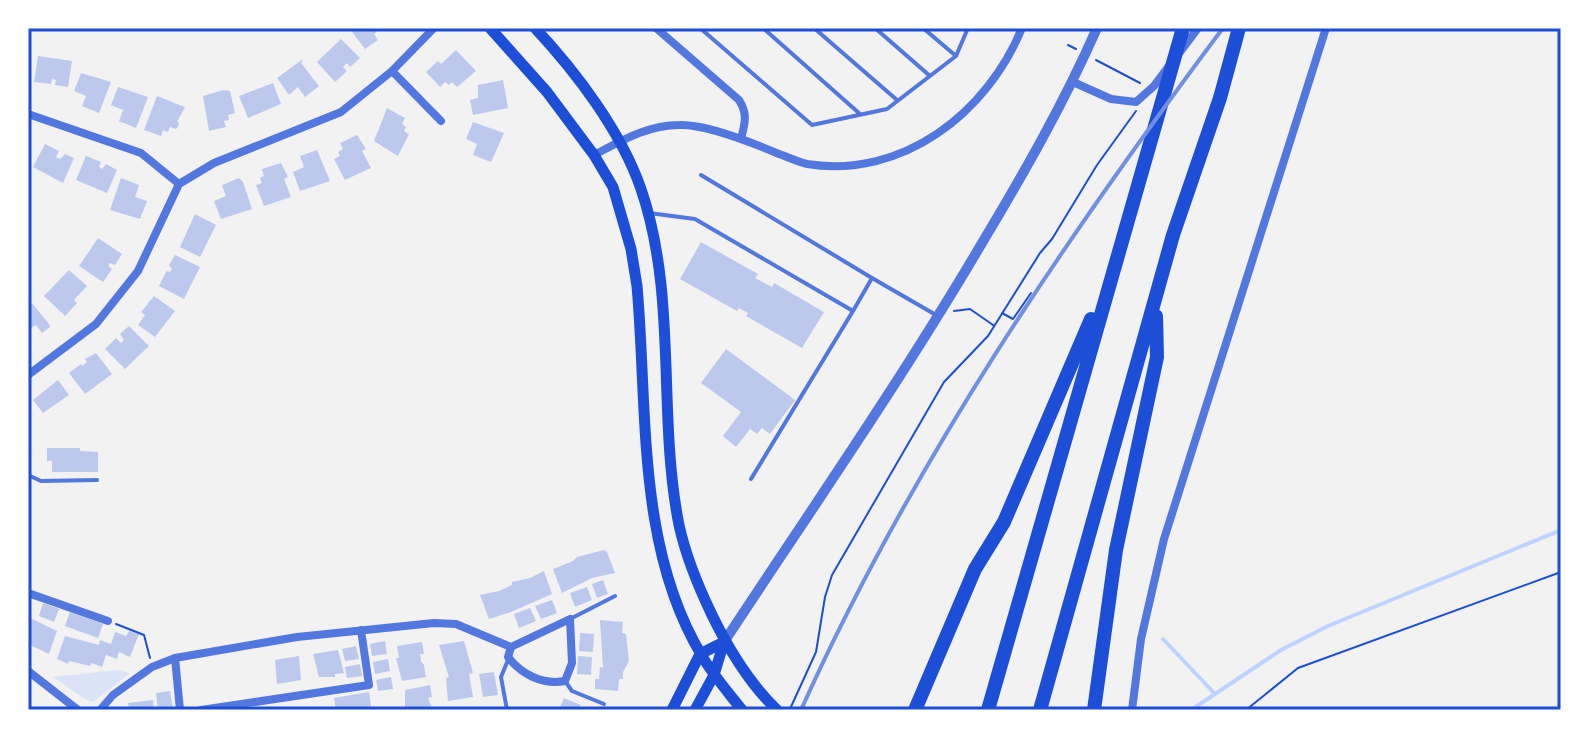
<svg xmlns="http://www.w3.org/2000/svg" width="1589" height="738" viewBox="0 0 1589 738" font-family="Lato,sans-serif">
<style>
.green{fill:#dbe4f7}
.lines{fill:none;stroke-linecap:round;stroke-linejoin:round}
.stream{stroke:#bfd3fe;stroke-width:4}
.building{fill:#bdc9ec}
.path{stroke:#1d4ed8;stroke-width:2}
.service{stroke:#5277de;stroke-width:4}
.minor{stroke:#5277de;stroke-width:8}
.tertiary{stroke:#5277de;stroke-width:10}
.secondary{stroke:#1d4ed8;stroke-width:11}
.motorway{stroke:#1d4ed8;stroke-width:14}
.rail{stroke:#7290e2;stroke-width:4}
.neatline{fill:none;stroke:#1d4ed8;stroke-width:3}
</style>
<rect width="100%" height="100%" fill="#f2f2f2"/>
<path class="green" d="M116 670 130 673 93 702 85 699 53 677Z"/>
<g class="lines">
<path class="stream" d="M1163 639 1215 694
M1191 710 1281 650 1328 626 1561 530"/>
</g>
<path class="building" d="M349 28H375L378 31 374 34 378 40 365 49Z
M341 39 360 58 350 67 347 63 343 67 347 71 335 82 317 62Z
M456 50 476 71 457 87 452 82 449 85 445 82 440 87 426 72 438 61 441 64Z
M38 56 72 61 68 87 55 85 56 80 52 79 51 84 34 82Z
M303 59 301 63 319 86 305 97 298 87 289 95 277 78Z
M81 73 111 82 99 113 82 106 86 96 74 91Z
M503 80 508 108 473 115 470 100 478 98V85Z
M273 83 281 104 248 118 239 96Z
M118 87 148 97 136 128 119 121 123 110 111 105Z
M223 90 230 91 235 113 228 115 229 120 224 121 226 127 209 131 203 96Z
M157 96 185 107 177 122 179 123 178 127 176 129 170 127 168 132 163 130 161 136 144 130Z
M387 108 405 118 402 124 406 127 404 131 409 134 398 156 374 141Z
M473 122 504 133 491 162 473 155 477 144 466 139Z
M357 135 366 149 362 151 371 168 345 180 334 159 340 156 338 152 343 149 340 143Z
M45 144 59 151 56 157 60 159 65 154 74 158 63 183 33 167Z
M317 150 330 181 300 191 293 172 304 167 300 156Z
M86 156 101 162 99 167 102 169 106 164 117 170 107 193 76 180Z
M281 163 288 177 284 179 291 197 264 206 256 185 262 183 260 178 264 176 262 169Z
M121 178 139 185 135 197 147 201 140 219 110 210Z
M239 178 243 182 252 209 221 219 214 201 226 196 222 185Z
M195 214 216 225 200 257 180 247Z
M98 238 122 254 115 265 110 263 108 266 112 269 103 282 79 266Z
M701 242 758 274 755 278 772 287 774 283 824 312 802 348 746 316 748 313 739 308 737 311 680 279Z
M175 255 200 267 184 299 159 286 165 274 167 271 170 272 172 269 169 265Z
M69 270 87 286 74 300 77 303 65 316 44 296Z
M154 296 175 311 155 337 138 325 145 315 141 312Z
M32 303 49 324 50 327 42 333 36 325 28 330V306Z
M129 326 149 346 125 369 105 349 116 338 121 343 124 340 120 334Z
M726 349 795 400 770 434 762 428 757 434 750 429 736 447 723 436 741 412 701 383Z
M96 353 112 374 85 394 69 373 81 364 82 366 87 362 85 359Z
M58 380 69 395 43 413 33 400Z
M47 448H80V451L98 452V472H52V461H47Z
M604 550 607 552 615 573 592 578 562 593 553 569 573 561 577 557Z
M544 571 552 594 511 612 489 619 480 595 499 591 512 585V582L530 578Z
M603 580 608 594 597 598 592 584Z
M587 587 592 600 575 607 570 593Z
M552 600 557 613 541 619 535 606Z
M43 603 59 609 54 622 39 616Z
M530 608 536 621 519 628 514 614Z
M70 612 103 624 98 638 65 626Z
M28 617 57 631 49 654 28 644Z
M600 620 623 622 622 633 626 634 629 661 623 672V679H619L618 691 595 689V679H599L600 667 603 668Z
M129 631 139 634 130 657 119 652 117 659 106 655 102 667 92 663 90 666 69 661 68 664 57 659 65 636 99 645 100 640 111 644 115 632 126 636Z
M580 633 594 634 593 652 579 651Z
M385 641 387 654 372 656 370 644Z
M464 641 473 673 469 674 473 697 448 701 446 678 449 677 439 645Z
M422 642 424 654H420L421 661 424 665 426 677 402 681 396 658H399L397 646Z
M356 646 359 659 345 661 342 649Z
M338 650 344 673 335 674V677H319L313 654Z
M299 656 301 680 277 684 275 660Z
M578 656 592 657 591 675 577 674Z
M388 659 390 671 375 674 373 662Z
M360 664 362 676 347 678 345 667Z
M494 672 498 695 483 697 479 674Z
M391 677 393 689 378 691 376 680Z
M430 685 432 697 428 698 432 708 405 710V690Z
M170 691 173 710H158L156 693Z
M369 692 371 707 336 710 334 698Z
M564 698 581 705 578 710H559Z
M153 700 154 710H129L128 703Z"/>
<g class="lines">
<path class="path" d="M1068 45 1076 49
M1096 60 1140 83
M954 311 970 309 993 325
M1002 313 1013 319 1031 293
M116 624 144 635 150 658
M790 709 816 652 825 597 832 575 944 382 988 336 1040 253 1052 239 1097 165 1136 111
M1246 710 1298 668 1561 572"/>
<path class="service" d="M700 28 812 125 887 109 956 56 968 28
M763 28 860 114
M814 28 897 100
M875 28 930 76
M923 28 956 56
M649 213 695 219 853 311 872 278 701 175
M872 278 936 315
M28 475 41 481 97 480
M751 479 853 311
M572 618 615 596
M565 681 572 691 604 704
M507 710 501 677 508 660"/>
<path class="minor" d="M656 28 739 100C748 114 745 123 741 139
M1180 52 1198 28
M392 71 441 121
M1073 82 1111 99 1136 102 1154 86 1169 66
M28 114 141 153 179 184
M594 155C621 141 648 125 679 125 707 124 753 143 779 154 788 157 798 162 807 164 903 179 987 113 1022 28
M28 375 96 324 138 271 179 184 214 163 341 112 392 71 434 28
M28 593 108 621
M175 658 180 710
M28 671 78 710
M100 710 113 695 152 667 175 658 297 637 434 623 456 624 511 647 570 619 572 663 565 681C543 685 522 675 508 657L511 647
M201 710 369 685 361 630
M1132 710 1141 639 1164 539 1326 28"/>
<path class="tertiary" d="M724 642C811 510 902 379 982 243 1024 173 1064 103 1097 28"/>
<path class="secondary" d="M490 28 547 92 594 155 613 187 631 249 637 286C648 409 636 547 702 656 713 675 728 692 742 710
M535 28C576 72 621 131 641 189 678 297 657 414 679 525 686 557 698 586 712 615 729 650 749 683 777 710
M672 710 700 654 724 642
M695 710 714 675 724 642"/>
<path class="motorway" d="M915 710 975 569 1004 522 1091 319
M988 710 1183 28
M1040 710 1173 235 1220 98 1239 28
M1094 710 1116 550 1157 357 1156 316"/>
<path class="rail" d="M801 710C911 465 1063 242 1223 28"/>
</g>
<rect width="1589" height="738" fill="none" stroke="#ffffff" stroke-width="60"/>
<rect x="30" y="30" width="1529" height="678" class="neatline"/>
</svg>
